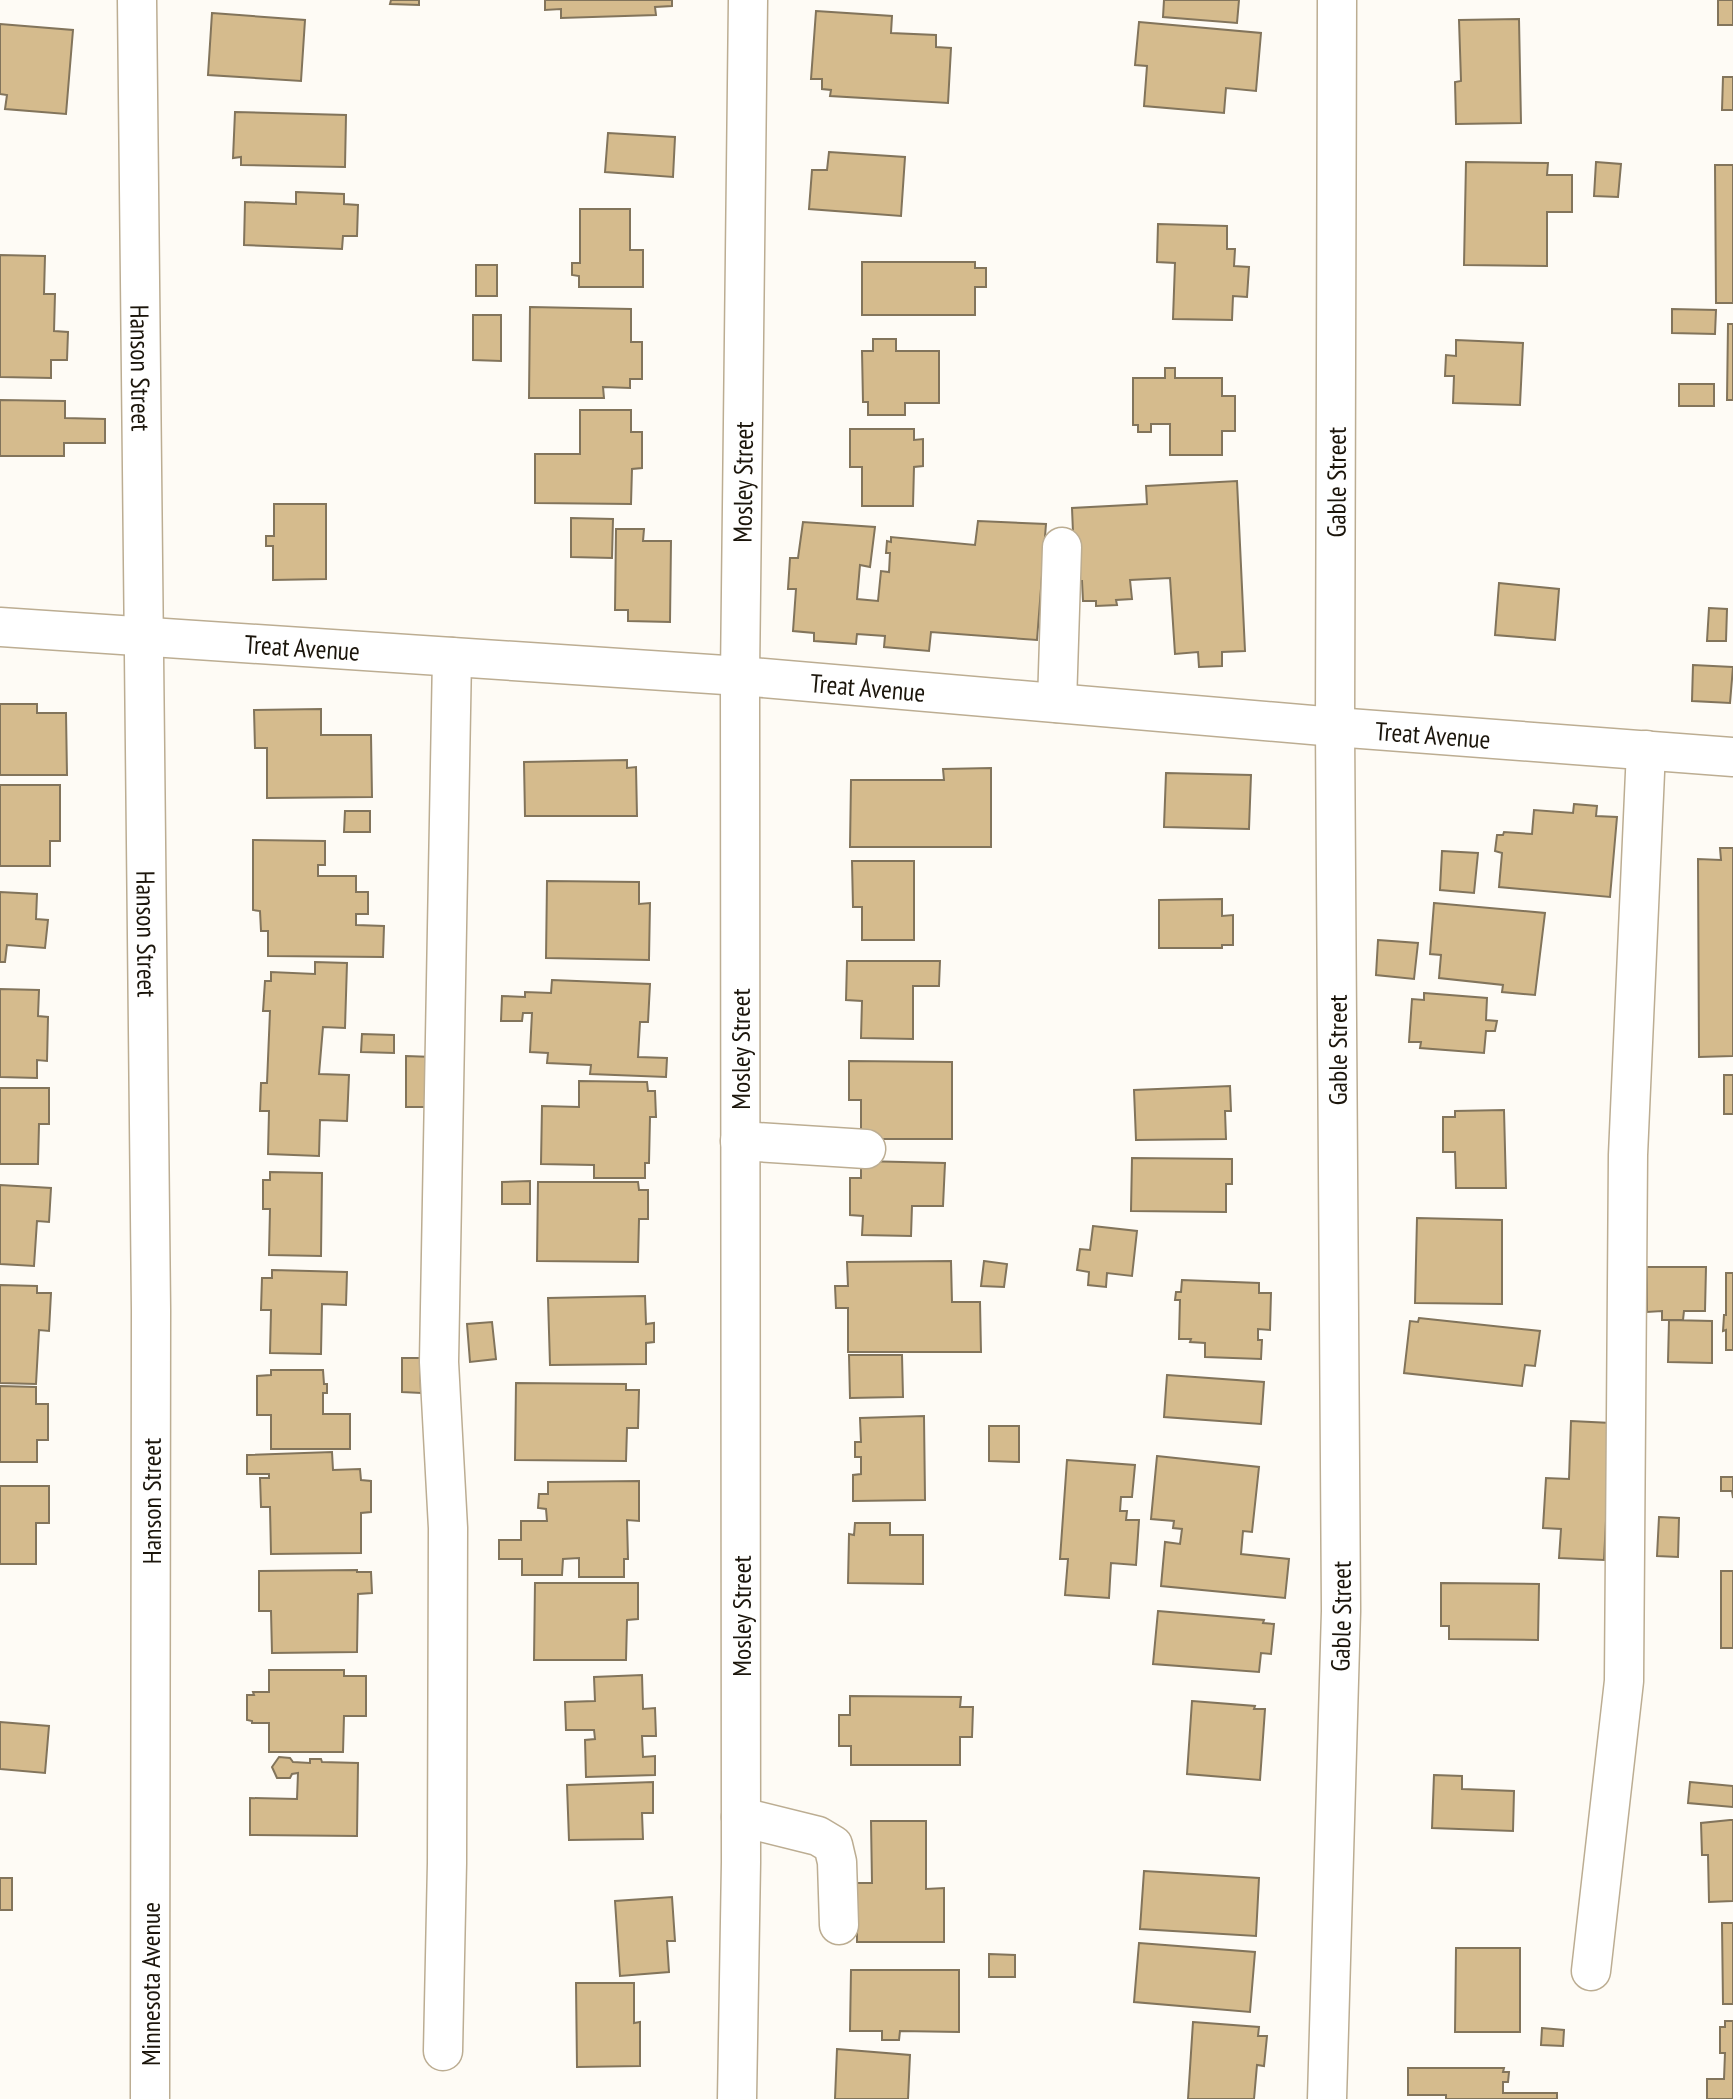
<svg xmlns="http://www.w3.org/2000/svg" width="1733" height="2099" viewBox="0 0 1733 2099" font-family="'PT Sans Narrow',sans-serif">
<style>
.building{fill:#d5bb8d;stroke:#82745b;stroke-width:2}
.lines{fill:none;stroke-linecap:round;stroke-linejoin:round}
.minor-casing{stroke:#bcad92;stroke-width:41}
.minor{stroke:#fff;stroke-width:38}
.labels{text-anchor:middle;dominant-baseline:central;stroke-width:6;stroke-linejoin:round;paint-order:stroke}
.street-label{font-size:26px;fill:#1b150b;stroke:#fff}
</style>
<rect width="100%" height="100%" fill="#fefbf5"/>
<path class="building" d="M391 0H419V5L390 4Z
M545 0H672V6L655 7 656 15 561 18V9L545 10Z
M1164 0H1239L1237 23 1163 17Z
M1718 0H1733V25H1718Z
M816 11 892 16 891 33 936 35V47L951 48 948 103 830 96 831 90 822 89V79H811Z
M212 13 305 20 301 81 208 75Z
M1519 19 1521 123 1456 124 1455 82 1461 81 1459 20Z
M1139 22 1261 33 1256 91 1226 88 1224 113 1144 106 1147 66 1135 65Z
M0 24 73 30 66 114 5 109 7 95 0 94Z
M1723 77H1733V110H1722Z
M235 112 346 115 345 167 241 165V157L233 158Z
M608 133 675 137 673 177 605 172Z
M829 152 905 157 901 216 809 209 812 170H827Z
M1466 162 1548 163 1547 175H1572V212H1547V266L1464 265Z
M1596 162 1621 164 1618 197 1594 196Z
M1715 165H1733V303H1716Z
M296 192 344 194V204L358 205 357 236H343L342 249 244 245 245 202 296 204Z
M580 209H630V250H643V287H579V276L572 275V263H580Z
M1158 224 1227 226V249H1235L1234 266 1249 267 1247 297 1233 296 1232 320 1173 319 1175 263 1157 262Z
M0 255 45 256 44 294H55L54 331 68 332 67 360H51V378L0 377Z
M862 262H975V268H986V287H975V315H862Z
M476 265H497V296H476Z
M530 307 631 309V342H642V379H630V388L603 387 604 398H529Z
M1672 309 1716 310 1715 334 1672 333Z
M473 315H501V361L473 360Z
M1728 324H1733V400H1727Z
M873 339H896V351H939V403H905V415H868V402H863L862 351H873Z
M1456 340 1523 343 1520 405 1453 403 1454 376H1445L1446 355 1456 356Z
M1165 368H1175V378H1222V396H1235V431H1222V455H1170V424H1151V432H1138V425H1133V378H1165Z
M1679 384H1714V406H1679Z
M0 400 65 401V418L105 419V443H64V456H0Z
M580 410H631V432H642V468L632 469 631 504 535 503V454H580Z
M850 429H914V440L923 439V466L914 467 913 506H862V467H850Z
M1237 481 1245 651 1222 652V666L1199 667 1198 652 1175 654 1170 578 1130 580 1132 599 1116 600 1117 605 1096 606V601H1083L1082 581H1075L1072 508 1147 504 1146 486Z
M274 504H326V579L273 580V546H266V536H274Z
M571 518 613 519 612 558 571 557Z
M978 521 1046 524 1037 640 931 632 929 651 884 647 885 636 857 634 856 644 814 641V633L793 631 796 589H788L790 558H798L803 522 875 527 870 567 860 565 857 599 878 601 881 571 889 572 890 553H886L887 541 891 542V537L975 545Z
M616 529H644L643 541H671L670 622 628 621V610H615Z
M1499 583 1559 589 1555 640 1495 635Z
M1709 608 1727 609 1726 641H1707Z
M1693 665 1733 667 1730 703 1692 701Z
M0 704H37V713H66L67 775H0Z
M321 709V735H371L372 797 267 798V748H255L254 710Z
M627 760V768L636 767 637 816H525L524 762Z
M991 768V847H850L851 780H944L943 769Z
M1166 773 1251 775 1249 829 1164 827Z
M0 785H60V841H50V866H0Z
M1574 804 1597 806 1596 816 1617 817 1610 897 1499 887 1502 853 1495 851 1497 835H1503L1504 832 1532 834 1534 810 1573 813Z
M345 811H370V832H344Z
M253 840 325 841V865H318V876H356V892H368V914H356V925L384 926 383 957 268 956V931H261L260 911 253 910Z
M1720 848H1733V1056L1699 1057 1698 859 1721 860Z
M1442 851 1478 853 1474 893 1440 890Z
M852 861H914V940H862V907H853Z
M547 881 639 882V904L650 903 649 960 546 958Z
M0 892 37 894 36 919 48 920 45 948 7 945 5 962H0Z
M1222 899V916L1233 915V945H1222V948H1159V900Z
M1434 903 1545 913 1535 995 1502 992 1503 985 1439 978 1441 955 1430 954Z
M1378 940 1418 943 1414 979 1376 975Z
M847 961H940L939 986H913V1039L861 1038 862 1001 846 1000Z
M315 962 347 963 345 1028 323 1027 319 1074 349 1075 347 1121 320 1120 319 1156 268 1154 269 1111H260L261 1083H267L270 1011H263L265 981H271V972L315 974Z
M552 980 650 984 648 1022H640L638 1057 667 1058 666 1077 590 1074 591 1065 547 1063 548 1053 530 1052 532 1013H523L522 1021H501L502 996 525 997V992L551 993Z
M0 989 39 990 38 1016 48 1017 47 1061 37 1060V1078L0 1077Z
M1424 993 1487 998 1486 1020 1497 1021 1495 1031H1486L1484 1053 1420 1048 1421 1042H1409L1412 999 1424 1000Z
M362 1034 394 1035V1053L361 1052Z
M406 1056 433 1057 432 1107H406Z
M849 1061 952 1062V1139H861V1100H849Z
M1724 1075H1733V1114H1724Z
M579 1081 647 1082 648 1091H655L656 1117H650L649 1163H645V1178H594V1165L541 1164 542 1106 579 1107Z
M1230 1086 1231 1111H1225L1226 1139 1136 1140 1134 1090Z
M0 1088H49V1124H39L38 1164H0Z
M1504 1110 1506 1188H1456L1455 1152H1443V1117H1455V1111Z
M1132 1158 1232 1159V1184H1226V1212L1131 1211Z
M861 1161 945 1163 943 1206H912L911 1236 862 1235 863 1216 850 1215V1178H861Z
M270 1172 322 1173 321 1256 269 1255 270 1209H263V1180H270Z
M530 1181V1204H502V1182Z
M538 1182H638L639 1190H648V1219H639L638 1262 537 1261Z
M0 1185 51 1188 49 1222 37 1221 34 1266 0 1264Z
M1417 1218 1502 1220V1304L1415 1303Z
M1093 1226 1137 1231 1132 1276 1107 1273 1106 1287 1088 1285 1089 1272 1077 1270 1080 1249 1090 1250Z
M951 1261 952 1302H980L981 1352H848V1308H836L835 1286H848L847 1262Z
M984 1261 1007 1264 1004 1287 981 1286Z
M1647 1267H1706L1705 1311H1684L1683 1320H1662V1311L1647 1312Z
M272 1270 347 1272 346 1305 322 1304 321 1354 270 1353 271 1310H261L262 1278H272Z
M1726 1273H1733V1350H1726V1330L1723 1331 1724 1315H1726Z
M1182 1280 1259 1283V1293H1271L1270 1330 1258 1329V1340H1262L1261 1359 1205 1357V1343L1190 1342 1191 1339H1179L1180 1300H1175L1176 1292H1181Z
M0 1285 37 1286V1293H51L49 1331 39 1330 36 1384 0 1383Z
M645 1296 646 1324 654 1323V1342L646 1343V1364L550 1365 548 1298Z
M1419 1318 1540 1331 1535 1366 1525 1365 1522 1386 1404 1373 1410 1321 1418 1322Z
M1669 1320 1712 1321V1363L1668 1362Z
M492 1322 496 1359 470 1362 467 1324Z
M849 1355H902L903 1397 850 1398Z
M402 1358H420L421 1393 402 1392Z
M271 1370H323L324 1384H327V1393H323V1414H350V1449H271V1415H257V1376L271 1375Z
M1167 1375 1264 1382 1261 1424 1164 1417Z
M516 1383 626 1384V1390H639L638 1428H627L626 1461 515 1460Z
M0 1386 36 1387V1404H48V1440H37V1462H0Z
M924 1416 925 1500 853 1501V1475L861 1474V1457H855V1442H861L860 1418Z
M1571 1421 1611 1423 1604 1560 1559 1558 1561 1529 1543 1528 1546 1478 1569 1479Z
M989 1426H1019V1462L989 1461Z
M332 1452 333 1470 360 1469 361 1480 371 1481V1512L361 1513V1553L271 1554 270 1507H261L260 1478H269V1474H247V1455Z
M1157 1456 1259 1467 1252 1532 1243 1531 1241 1554 1289 1559 1285 1598 1161 1586 1165 1542 1180 1544 1182 1529 1173 1528 1174 1521 1151 1519Z
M1067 1460 1135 1465 1132 1497H1121L1120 1511H1127L1126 1520H1139L1136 1565 1111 1563 1109 1598 1065 1595 1068 1559H1060Z
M1721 1477H1733V1498L1732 1491H1721Z
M639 1481V1521L627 1520 628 1559H624V1577H579V1558L563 1559 562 1575H522V1559H499V1540H521V1521H547L546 1509 538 1508 539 1494H548V1482Z
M0 1486H49V1523H36V1564H0Z
M1659 1517 1679 1518 1678 1557 1657 1556Z
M855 1523H890V1535H923V1584L848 1583 849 1534 854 1535Z
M357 1570V1572H371L372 1593 358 1594 357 1652 272 1653 271 1611H259V1571Z
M1721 1571H1733V1648H1721Z
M535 1583H638V1619L627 1620 626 1660H534Z
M1441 1583 1539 1584 1538 1640 1449 1639V1626H1441Z
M1158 1611 1264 1620 1263 1623 1274 1624 1271 1654 1261 1653 1259 1672 1153 1664Z
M269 1670H344V1676H366V1716H344L343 1752H269V1723H252V1721L247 1720V1695H254L253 1692H269Z
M642 1675 643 1709 655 1708 656 1736H642L643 1757 655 1756V1775L586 1777 585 1740 595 1739 594 1730H566L565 1702 595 1701 594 1677Z
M850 1696 961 1697 960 1707H973L972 1737H960V1765H851V1746H839V1715H850Z
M1192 1701 1255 1706 1254 1709H1265L1260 1780 1187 1774Z
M0 1722 49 1726 45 1773 0 1769Z
M279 1757 290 1758 293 1762 310 1763V1759H321L322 1762 358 1763 357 1836 250 1835V1798L297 1799 298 1773 292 1774 290 1778H277L272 1767Z
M1434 1775 1462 1776V1789L1514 1791 1513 1831 1432 1828Z
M653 1782V1813H642L643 1839 569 1840 567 1785Z
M1690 1782 1733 1786V1807L1688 1803Z
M1730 1820H1733V1901L1709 1902 1708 1855H1702L1701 1823Z
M871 1821H926V1889L944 1888V1942H857V1883H872Z
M1144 1871 1259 1878 1256 1936 1140 1929Z
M0 1878H12V1910H0Z
M672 1897 675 1941H667L669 1972 620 1976 615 1901Z
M1722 1923H1733V2004H1723Z
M1139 1943 1255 1952 1250 2012 1134 2002Z
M1456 1948H1520V2032H1455Z
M989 1954 1015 1955V1977H989Z
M851 1970H959V2032L900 2031 899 2040H882V2031H850Z
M576 1983H634V2023L640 2022V2066L577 2067Z
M1725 2021H1733V2099H1707V2079H1724L1725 2053H1720V2027H1725Z
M1193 2022 1259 2027 1258 2036H1267L1264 2066 1257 2065 1254 2099H1188Z
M1542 2028 1564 2030 1563 2046 1541 2045Z
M837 2049 910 2055 908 2099H835Z
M1408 2068H1504L1503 2072H1509L1508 2082H1503V2093H1557V2099H1446V2095H1408Z"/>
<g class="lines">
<g class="minor-casing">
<g id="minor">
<path id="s1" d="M137 0 151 1310 150 2099"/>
<path id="s2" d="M0 627 740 676 1335 727 1733 757"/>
<path d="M1057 703 1062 547"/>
<path d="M740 1141 866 1149"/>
<path d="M741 1817 818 1836 833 1845 837 1862 839 1925"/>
<path d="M1591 1971 1624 1681 1628 1155 1646 750"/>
<path d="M443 2051 447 1863 448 1528 439 1362 452 657"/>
<path id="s3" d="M737 2099 741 1862 740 676 748 0"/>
<path id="s4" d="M1327 2099 1341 1611 1335 727 1337 0"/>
</g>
</g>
<use href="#minor" class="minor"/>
</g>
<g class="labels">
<g class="street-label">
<text stroke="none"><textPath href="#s1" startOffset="368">Hanson Street</textPath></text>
<text stroke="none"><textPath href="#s3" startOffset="1617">Mosley Street</textPath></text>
<text stroke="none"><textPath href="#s4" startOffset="1617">Gable Street</textPath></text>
<text stroke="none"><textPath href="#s2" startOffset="303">Treat Avenue</textPath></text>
<text stroke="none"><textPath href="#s2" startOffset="870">Treat Avenue</textPath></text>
<text stroke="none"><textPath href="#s2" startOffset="1437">Treat Avenue</textPath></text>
<text stroke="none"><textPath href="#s1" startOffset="934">Hanson Street</textPath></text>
<text transform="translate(740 1049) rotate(-90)">Mosley Street</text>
<text transform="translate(1337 1050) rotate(-90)">Gable Street</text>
<text transform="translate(151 1501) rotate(-90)">Hanson Street</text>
<text transform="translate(741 1616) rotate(-90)">Mosley Street</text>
<text stroke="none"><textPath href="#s4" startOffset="483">Gable Street</textPath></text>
<text transform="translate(150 1984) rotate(-90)">Minnesota Avenue</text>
</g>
</g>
</svg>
